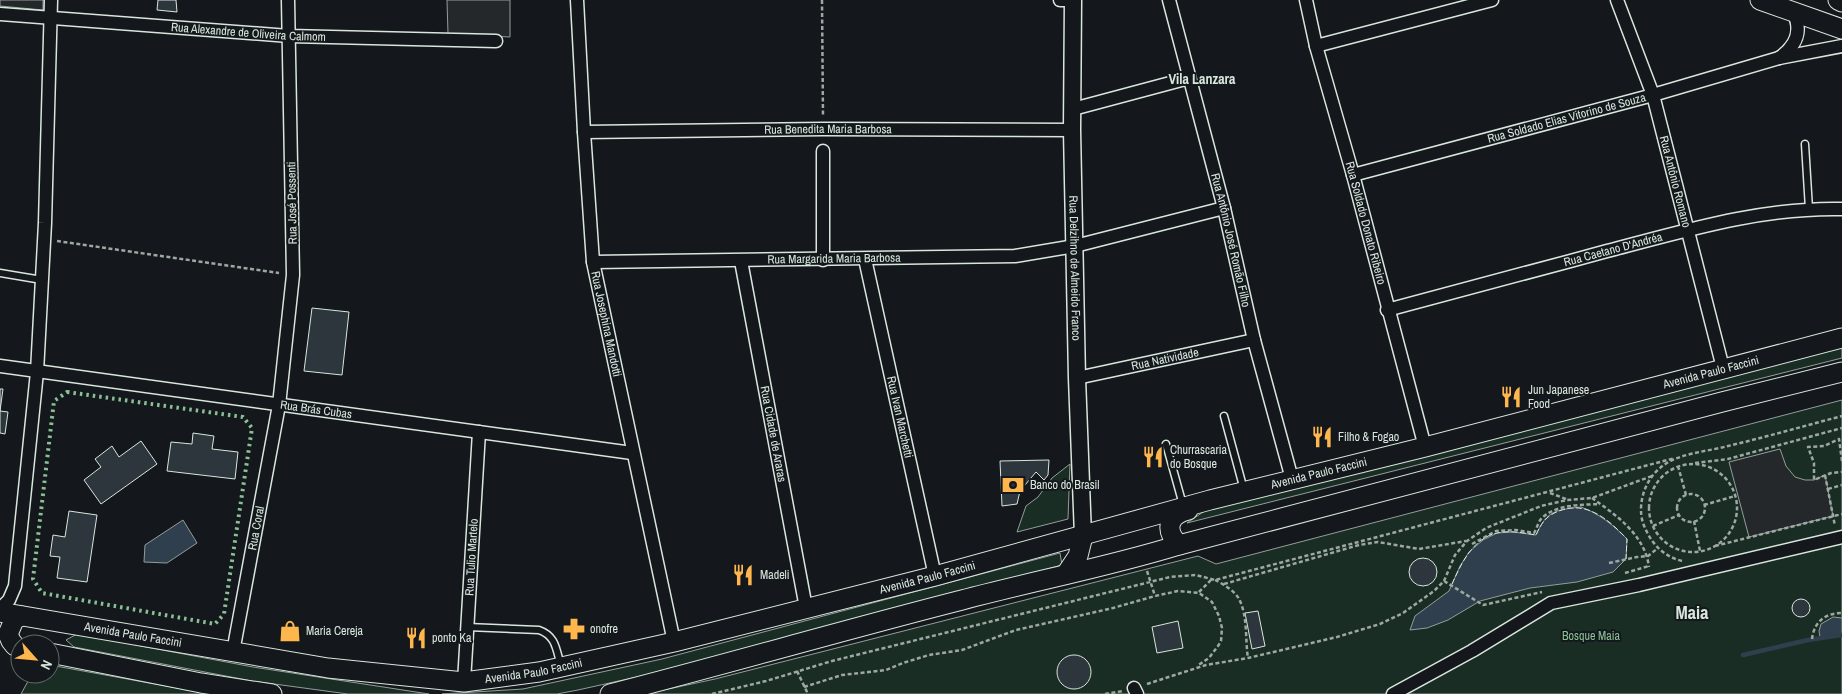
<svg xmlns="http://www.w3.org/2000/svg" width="1842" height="694" viewBox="0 0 1842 694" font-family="'Archivo Narrow',sans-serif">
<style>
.green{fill:#1a2d24;stroke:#939e99}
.parking{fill:#24282b;stroke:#939e99}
.water{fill:#2f3f4d;stroke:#939e99}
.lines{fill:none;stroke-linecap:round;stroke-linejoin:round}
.stream{stroke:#2f3f4d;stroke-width:4.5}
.building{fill:#2c363c;stroke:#d8e6dc}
.service-casing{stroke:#d8e6dc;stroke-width:9}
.minor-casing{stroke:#d8e6dc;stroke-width:15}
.tertiary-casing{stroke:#d8e6dc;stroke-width:19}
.secondary-casing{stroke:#d8e6dc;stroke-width:21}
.path{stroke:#9da8a2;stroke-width:2.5;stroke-dasharray:4 2.5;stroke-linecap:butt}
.service{stroke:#14181c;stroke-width:6}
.minor{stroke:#14181c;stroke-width:12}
.tertiary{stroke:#14181c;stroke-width:16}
.secondary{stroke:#14181c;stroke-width:19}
.hedge{stroke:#8ac095;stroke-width:4;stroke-dasharray:2.5 4;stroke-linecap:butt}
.fence{stroke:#d8e6dc;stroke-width:1;stroke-dasharray:6 2.5;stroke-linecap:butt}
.labels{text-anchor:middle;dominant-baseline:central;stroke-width:4;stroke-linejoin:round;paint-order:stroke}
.street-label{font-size:12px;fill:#d8e6dc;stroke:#14181c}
.poi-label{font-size:12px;fill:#d8e6dc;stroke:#14181c;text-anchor:start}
.park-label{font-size:12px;fill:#8ac095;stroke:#14181c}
.neighbourhood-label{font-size:14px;font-weight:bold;fill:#d8e6dc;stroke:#14181c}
.district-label{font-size:18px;font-weight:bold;fill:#d8e6dc;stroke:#14181c}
</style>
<rect width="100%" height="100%" fill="#14181c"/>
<path class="green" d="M1842 346V358L1187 523 1212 506Z
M1842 400V694H645L715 679 1198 556 1216 564Z
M1070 464 1068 519 1017 532 1026 506 1038 497 1052 478Z
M1060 553 1062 565 668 670 578 690 557 694H442L523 689 662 659Z
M77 634 253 667 429 694H348L252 681 74 647 66 640Z
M50 665 210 694H21L32 674H50Z"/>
<path class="parking" d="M0 0H43V10L0 6Z
M447 0H510V37L448 34Z
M1780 449 1786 466 1795 477 1805 480H1814L1825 475 1833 516 1749 537 1729 462Z"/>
<path class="water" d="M1581 507C1600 514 1613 525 1627 539L1626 559 1613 572 1577 582 1530 588 1480 601 1448 620 1427 628 1410 630 1415 616 1449 591 1460 566 1469 552 1483 540 1497 533 1513 532 1536 535C1547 510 1556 510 1581 507Z
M183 520 197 543 167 563 144 562 145 545Z
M1833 617 1842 618V635L1820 637 1819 631 1821 624Z"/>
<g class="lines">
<path class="stream" d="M1743 655 1808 640 1842 635"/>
</g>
<path class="building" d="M158 0H176L177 12 157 10Z
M312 308 349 312 342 375 304 371Z
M0 389H3L0 411 8 412 5 434 0 433Z
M193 433 214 436 212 449 238 452 235 479 167 471 171 442 192 444Z
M141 441 157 464 101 504 84 480 101 467 95 459 112 446 119 457Z
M1049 460 1048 475 1044 480 1036 472 1020 491 1017 504 1002 506 1000 461Z
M69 511 97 515 87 582 57 578 60 557 50 556 53 535 65 537Z
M1409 572a14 14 0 1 1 28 0a14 14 0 1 1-28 0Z
M1792 608a9 9 0 1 1 18 0a9 9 0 1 1-18 0Z
M1258 611 1265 646 1252 649 1245 613Z
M1178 621 1183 648 1157 653 1152 627Z
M1057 672a17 17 0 1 1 34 0a17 17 0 1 1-34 0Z"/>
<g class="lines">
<g class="service-casing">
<path id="service" d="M1805 144 1809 209
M0 273 42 280
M1224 416 1244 490
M1166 444 1183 505
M467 627 539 630C556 636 556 649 561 666"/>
</g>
<g class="minor-casing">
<g id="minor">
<path id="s1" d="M577 0 584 132 593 262 674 642"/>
<path d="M1060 0H1073"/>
<path id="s2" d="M1169 0 1224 208 1254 340 1292 479"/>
<path id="s3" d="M1306 0 1316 46 1353 175 1425 447"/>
<path id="s4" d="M1617 0 1653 95 1723 368"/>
<path id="s5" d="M0 14 289 36 496 41"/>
<path d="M1316 46 1492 0"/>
<path d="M1779 58C1796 46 1803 31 1793 12"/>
<path d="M1073 109 1189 78"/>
<path id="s6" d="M584 132 823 129 1072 130"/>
<path d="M823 151V260"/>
<path id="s7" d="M1353 175 1653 95 1779 58 1842 46"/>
<path id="s8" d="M865 259 935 576"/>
<path id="s9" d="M741 261 806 608"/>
<path id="s10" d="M593 262 1015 256 1075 246 1224 208"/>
<path id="s11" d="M1387 310C1461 290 1534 271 1607 251 1684 231 1762 207 1842 209"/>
<path id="s12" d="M0 366 632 453"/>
<path id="s13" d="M1077 378 1254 340"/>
<path d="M0 609 9 600 15 586 37 372 45 223 51 0"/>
<path id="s14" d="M233 652 279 405 293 275 288 0"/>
<path id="s15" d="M464 682 479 432"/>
<path d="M1134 688 1137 694"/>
<path d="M1393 694 1472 651 1551 603 1639 585 1842 537"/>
</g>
</g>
<g class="tertiary-casing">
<g id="tertiary">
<path id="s16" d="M1073 0 1072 130 1077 378 1083 536"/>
</g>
</g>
<g class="secondary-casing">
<g id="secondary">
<path d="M1760 0 1842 29"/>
<path d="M1838 0 1842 2"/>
<path d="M1179 545C1164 530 1168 515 1188 510"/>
<path d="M1066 574 1078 556 1083 536"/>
<path id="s17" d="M0 612 328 668 464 682 539 672 674 642 935 576 1210 500 1425 447 1842 338"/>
<path d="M15 646 11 641 8 634 14 620 21 616"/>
<path d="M50 653 201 683 272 694"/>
<path d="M610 694C727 664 844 630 962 600 1033 581 1108 567 1179 545L1722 402 1842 372"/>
</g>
</g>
<path class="path" d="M822 0 823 117
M57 241 279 273
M1842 461 1839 439 1824 446 1808 447 1814 463V480L1831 473 1842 472
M1695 463 1728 459 1842 428
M1649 508a44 44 0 1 1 88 0a44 44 0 1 1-88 0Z
M1678 466 1686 495
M1825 475 1835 526
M1828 489 1842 485
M1550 493 1566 499
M1677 508a14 14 0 1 1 28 0a14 14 0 1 1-28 0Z
M1592 498C1616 515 1645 535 1649 567
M1704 505 1735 496
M1694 521 1700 551
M1653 526 1679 515
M1472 544 1496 531 1516 530 1534 533C1537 528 1538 522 1542 518 1556 504 1582 505 1600 504
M1715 546 1842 514
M1682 561C1662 556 1650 542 1643 523 1637 504 1645 480 1660 468 1677 453 1706 452 1728 446 1766 437 1804 426 1842 416
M1609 563 1637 557 1648 556 1658 548
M1147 571 1155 596
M1625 573 1649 566
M1215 580C1223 584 1235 591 1239 599 1248 616 1245 640 1248 658
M1444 581 1483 605 1542 592
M1224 584 1359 545 1378 542 1419 549 1466 541
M1199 592 1212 579
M1812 639C1814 622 1825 613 1842 613
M797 671 808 694
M1147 684 1206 665 1248 658 1337 637 1380 624 1403 613 1434 591 1444 581 1455 555 1467 541 1486 528 1541 506 1567 500 1592 498 1652 476
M804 687 842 675 886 670 903 663 929 655 962 650 1016 630 1113 608 1155 596 1178 591 1199 593 1212 602 1219 616 1222 628 1221 641 1218 646 1209 658 1197 666
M712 694 766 681 832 661 1170 577 1196 575 1215 580 1675 458
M1105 694 1123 691"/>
<use href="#service" class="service"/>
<use href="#minor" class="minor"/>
<use href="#tertiary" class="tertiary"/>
<use href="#secondary" class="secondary"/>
<path class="hedge" d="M67 392 243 417 252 428 224 614 215 624 42 593 33 579 54 401Z"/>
<path class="fence" d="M1452 584C1461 564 1473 538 1497 533 1510 530 1524 533 1536 535 1542 522 1546 516 1559 511 1587 500 1609 520 1627 539L1626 559"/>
</g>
<defs>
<g id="restaurant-bare" transform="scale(1.725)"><path d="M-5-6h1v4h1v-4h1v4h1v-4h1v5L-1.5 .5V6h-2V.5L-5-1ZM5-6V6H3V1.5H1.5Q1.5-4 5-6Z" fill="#ffb74d" stroke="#14181c" stroke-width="2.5" paint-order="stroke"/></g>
<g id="bank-bare" transform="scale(1.725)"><path d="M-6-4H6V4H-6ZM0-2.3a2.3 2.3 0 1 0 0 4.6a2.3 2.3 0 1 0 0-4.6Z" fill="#ffb74d" stroke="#14181c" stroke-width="2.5" paint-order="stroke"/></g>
<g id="pharmacy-bare" transform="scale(1.725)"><path d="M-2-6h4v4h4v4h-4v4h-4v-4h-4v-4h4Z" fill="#ffb74d" stroke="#14181c" stroke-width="2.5" paint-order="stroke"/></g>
<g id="shop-bare" transform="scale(1.725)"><path d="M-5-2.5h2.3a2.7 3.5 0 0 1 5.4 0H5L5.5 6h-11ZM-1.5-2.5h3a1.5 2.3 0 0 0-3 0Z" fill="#ffb74d" stroke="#14181c" stroke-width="2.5" paint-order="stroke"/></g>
</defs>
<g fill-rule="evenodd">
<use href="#restaurant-bare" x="1511" y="397"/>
<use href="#restaurant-bare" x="1322" y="437"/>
<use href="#restaurant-bare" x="1153" y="457"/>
<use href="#bank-bare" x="1013" y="485"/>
<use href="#restaurant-bare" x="743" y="575"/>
<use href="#pharmacy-bare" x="574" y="629"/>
<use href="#shop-bare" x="290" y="631"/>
<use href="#restaurant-bare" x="416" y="638"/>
</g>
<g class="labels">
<g class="street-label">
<text stroke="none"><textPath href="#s5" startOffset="249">Rua Alexandre de Oliveira Calmom</textPath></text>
<text stroke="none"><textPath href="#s7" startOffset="221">Rua Soldado Elias Vitorino de Souza</textPath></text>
<text stroke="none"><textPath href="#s6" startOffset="244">Rua Benedita Maria Barbosa</textPath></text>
<text stroke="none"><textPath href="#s4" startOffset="191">Rua Antônio Romano</textPath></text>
<text transform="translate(292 203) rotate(-91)">Rua José Possenti</text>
<text stroke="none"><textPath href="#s3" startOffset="231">Rua Soldado Donato Ribeiro</textPath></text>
<text stroke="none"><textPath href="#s2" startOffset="248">Rua Antônio José Romão Filho</textPath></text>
<text stroke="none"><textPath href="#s11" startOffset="234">Rua Caetano D'Andréa</textPath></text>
<text stroke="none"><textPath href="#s10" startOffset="241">Rua Margarida Maria Barbosa</textPath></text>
<text stroke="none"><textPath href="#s16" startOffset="268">Rua Delzihno de Almeido Franco</textPath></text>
<text stroke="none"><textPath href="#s1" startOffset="326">Rua Josephina Mandotti</textPath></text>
<text stroke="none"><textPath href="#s13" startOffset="90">Rua Natividade</textPath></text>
<text stroke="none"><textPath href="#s17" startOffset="1755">Avenida Paulo Faccini</textPath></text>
<text stroke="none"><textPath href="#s12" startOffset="319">Rua Brás Cubas</textPath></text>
<text stroke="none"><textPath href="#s8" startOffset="162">Rua Ivan Marchetti</textPath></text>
<text stroke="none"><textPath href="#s9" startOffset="176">Rua Cidade de Araras</textPath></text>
<text stroke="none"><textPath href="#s17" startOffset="1350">Avenida Paulo Faccini</textPath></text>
<text stroke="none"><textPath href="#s14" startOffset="126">Rua Coral</textPath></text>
<text stroke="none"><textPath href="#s15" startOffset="125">Rua Tulio Martelo</textPath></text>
<text stroke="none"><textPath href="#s17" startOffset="945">Avenida Paulo Faccini</textPath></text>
<text stroke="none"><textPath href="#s17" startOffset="135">Avenida Paulo Faccini</textPath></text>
<text stroke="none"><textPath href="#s17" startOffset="540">Avenida Paulo Faccini</textPath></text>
</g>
<g class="poi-label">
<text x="1528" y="390">Jun Japanese<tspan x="1528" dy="14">Food</tspan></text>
<text x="1338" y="437">Filho &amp; Fogao</text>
<text x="1170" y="450">Churrascaria<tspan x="1170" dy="14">do Bosque</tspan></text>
<text x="1030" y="485">Banco do Brasil</text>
<text x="760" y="575">Madeli</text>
<text x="590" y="629">onofre</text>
<text x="306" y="631">Maria Cereja</text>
<text x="432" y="638">ponto Ka</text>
</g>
<g class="park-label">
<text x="1591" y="636">Bosque Maia</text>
</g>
<g class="neighbourhood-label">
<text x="1202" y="79">Vila Lanzara</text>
</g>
<g class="district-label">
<text x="1692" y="612">Maia</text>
</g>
</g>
<g transform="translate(35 659) rotate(117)"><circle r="24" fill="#14181c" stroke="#626a69"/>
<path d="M0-4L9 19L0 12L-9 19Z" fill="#ffb74d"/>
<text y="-8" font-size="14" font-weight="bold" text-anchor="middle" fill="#d8e6dc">N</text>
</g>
</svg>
